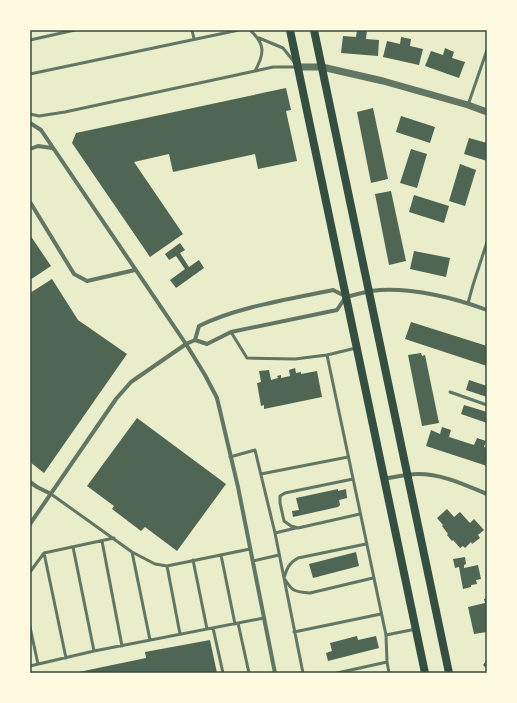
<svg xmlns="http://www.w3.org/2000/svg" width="517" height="703" viewBox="0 0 517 703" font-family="'PT Serif',serif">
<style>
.building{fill:#4f6655}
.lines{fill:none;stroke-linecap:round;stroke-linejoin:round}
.service{stroke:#617663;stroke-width:3}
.minor{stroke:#617663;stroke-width:4}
.tertiary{stroke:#617663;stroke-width:7}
.secondary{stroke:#344e41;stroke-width:8}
.neatline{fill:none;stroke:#344e41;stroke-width:1.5}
</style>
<rect width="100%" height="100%" fill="#e9edc9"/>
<path class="building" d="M357 30H367L366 39 379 40 378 56 341 53 343 36 356 37Z
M401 37 411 39 410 46 423 49 419 65 383 57 387 41 400 44Z
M445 48 454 52 452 58 465 62 459 78 425 66 431 51 443 55Z
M286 88 291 110 286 111 297 161 258 169 255 154 173 172 169 154 134 162 183 234 150 257 72 143 76 133Z
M373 108 388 179 371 183 357 112Z
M401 116 435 127 430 143 396 132Z
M469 138 487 143V161L464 154Z
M411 149 427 154 417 188 400 183Z
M460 164 476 170 465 206 449 201Z
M391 191 406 261 389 265 375 194Z
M414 195 449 206 444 223 409 212Z
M30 235 51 266 30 280Z
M180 243 185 250 180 253 189 267 199 260 204 268 176 288 170 280 185 269 176 256 169 260 165 254Z
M414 251 450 258 446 277 410 269Z
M52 279 78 320 127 354 44 473 30 462V293Z
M411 322 487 346V366L405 339Z
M421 353 422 356 425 355 439 423 422 426 408 355Z
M295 368 296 373 301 372V374L317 371 322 397 264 409V405L261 406 257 383 261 382 259 371 269 370 271 380 278 378 277 376 281 375V378L290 376 289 370Z
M469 380 487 386V397L466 390Z
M464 405 487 412V423L461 414Z
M137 418 226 484 177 551 145 527 141 531 112 509 114 506 87 486Z
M442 427 451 430 449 437 474 445 477 438 486 441 484 447 487 448V466L426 446 431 430 440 434Z
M338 489V491L346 489 347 498 339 500 340 505 338 507 293 517 292 511 299 510 296 498Z
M447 509 454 517 460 512 470 523 474 519 484 530 478 535 480 538 472 544 471 542 465 548 463 546 460 548 453 540 452 541 447 535 448 534 442 526 443 525 437 518Z
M356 552 359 566 313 578 309 564Z
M465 557 466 564 464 565V568L478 565 481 579 476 580 477 584 471 585V587L463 589 459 567 455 568 453 559Z
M487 598V632L474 634 468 607 485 603 484 599Z
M357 636 358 640 376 636 379 648 328 661 326 653 332 651 330 643Z
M210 640 217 673H74L146 658 145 652Z
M487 660V669L483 665Z"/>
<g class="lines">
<path class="service" d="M192 30 194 39
M250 30C265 44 265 53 255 71
M259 38 283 48 295 63
M30 40 75 30
M30 74 239 30
M468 105 487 50
M30 114 39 116 65 112 255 71 273 67H296
M468 303 473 285 487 242
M231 332 247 358 295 359 327 355 386 635 416 629
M327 355 356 348
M450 392 487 405
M230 457 255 450 275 533 303 673
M261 474 348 457
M353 479 285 493 280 496V503L284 521 291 526 298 528 360 514
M51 494 132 552 155 564 167 566 250 549
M275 533 296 528
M102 541 122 646
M366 544 298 558C289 563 287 568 284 578 292 591 294 592 310 593L373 578
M73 547 94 651
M132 552 150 640
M44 553 66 658
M221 555 235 624
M193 560 207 629
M253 561 279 555
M167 566 180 634
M30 572 44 553 114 538
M238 623 249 673
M30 627 38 664
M213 628 223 673
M294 632 381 614
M386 635 387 662 389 673
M30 666 94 651 264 618
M337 673 387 662"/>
<path class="minor" d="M30 123 41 130 186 344 205 375 217 398 238 487 275 673
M30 149 38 146 52 148
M30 202 74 274 87 281 135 270
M346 297C357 294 369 291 380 290 414 288 455 298 487 310
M195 340 199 326C237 307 290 299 333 290L345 296
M384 479C395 477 407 474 418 474 443 474 465 485 487 494
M30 482 37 487 51 494
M30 524 116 399 131 382 186 344 195 340 207 344 231 332 337 310 345 298"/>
<path class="tertiary" d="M298 67H322L383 81 468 105 487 112"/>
<path class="secondary" d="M290 30 425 673
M314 30 449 673"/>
</g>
<rect width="517" height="703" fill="none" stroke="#fefae0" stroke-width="62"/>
<rect x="31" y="31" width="455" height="641" class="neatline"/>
</svg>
